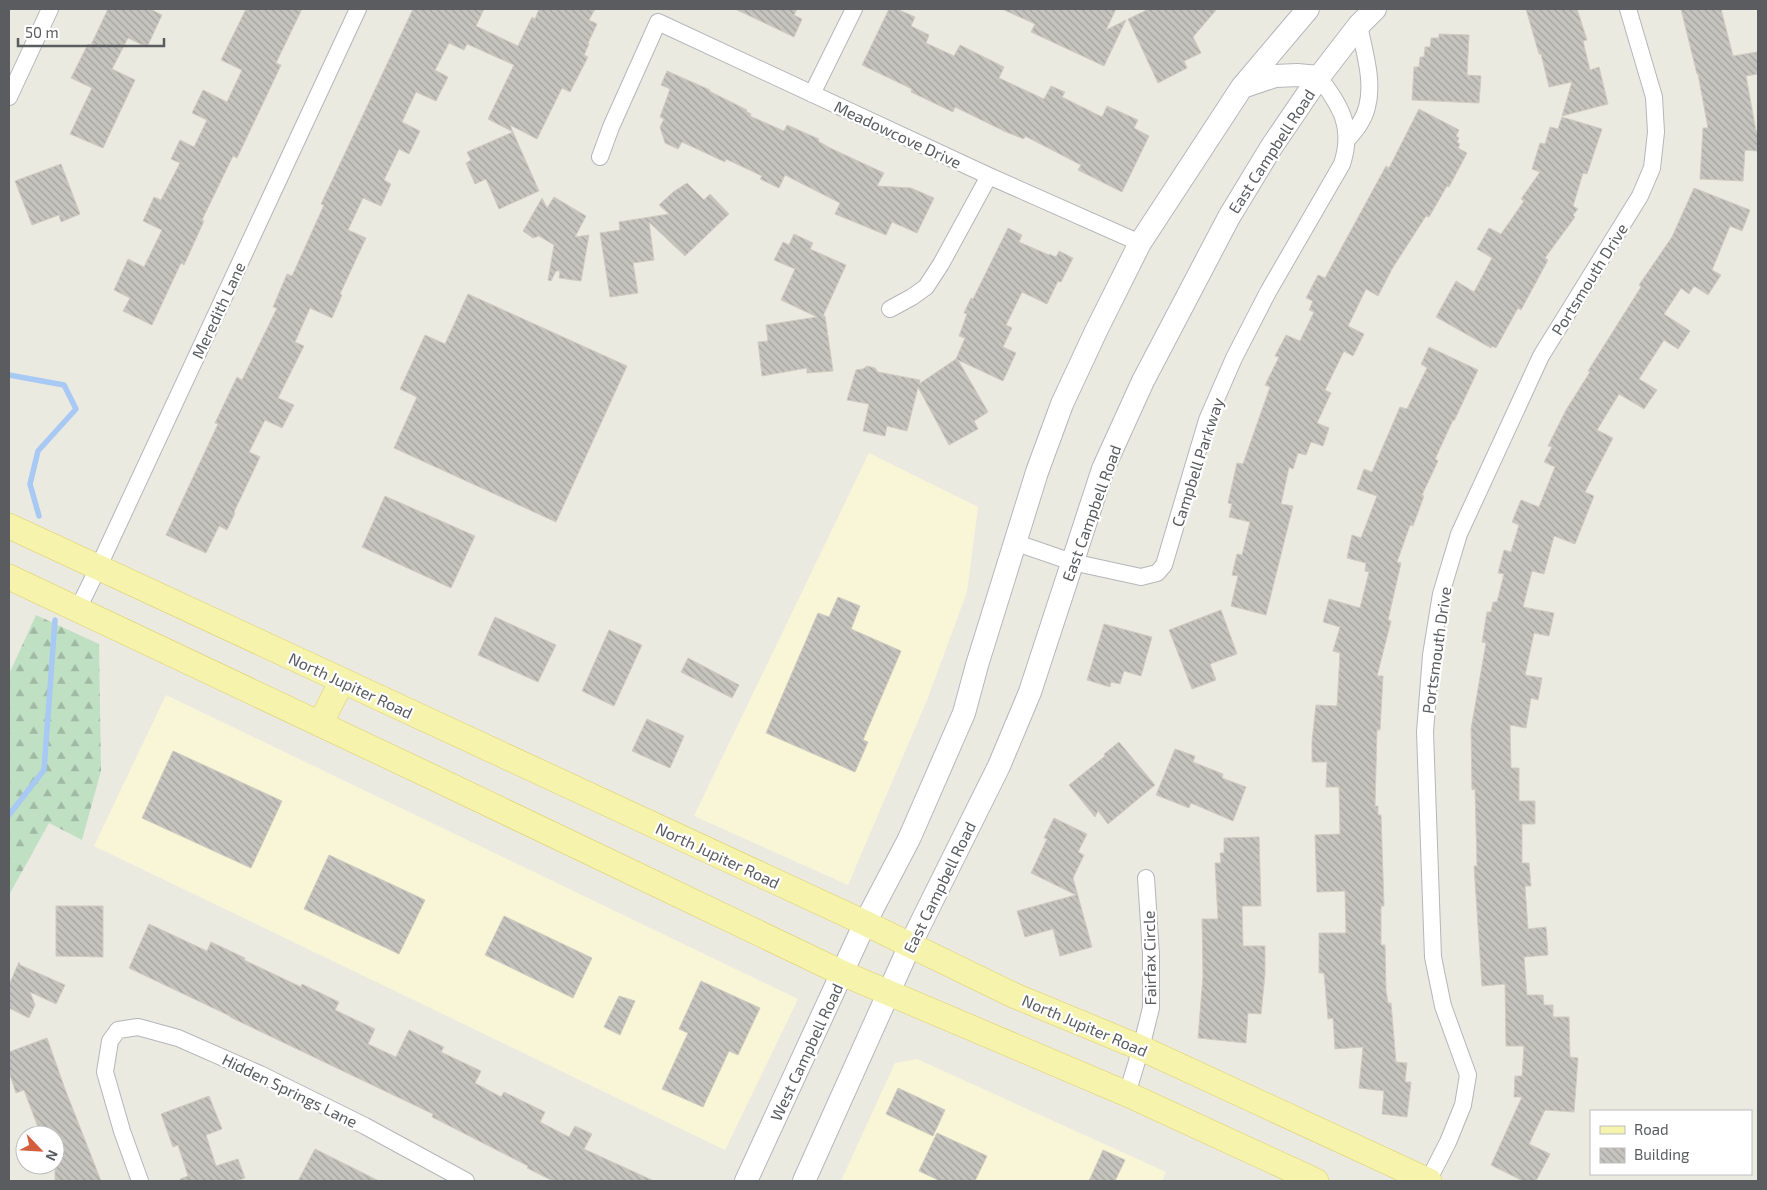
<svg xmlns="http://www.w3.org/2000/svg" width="1767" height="1190" viewBox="0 0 1767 1190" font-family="'Exo 2',sans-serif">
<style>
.commercial{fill:#f9f6d8}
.forest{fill:url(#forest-firs)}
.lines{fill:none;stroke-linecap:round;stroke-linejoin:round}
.stream{stroke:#a7c9f4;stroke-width:5.5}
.building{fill:url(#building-back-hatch);stroke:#cfccc0}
.minor-casing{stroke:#b4b6ba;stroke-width:18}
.secondary-casing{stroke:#b5b7bc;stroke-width:24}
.primary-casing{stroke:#e0ce65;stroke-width:26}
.minor{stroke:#fff;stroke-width:16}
.secondary{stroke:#fff;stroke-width:22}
.primary{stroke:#f5f3ac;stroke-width:25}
.labels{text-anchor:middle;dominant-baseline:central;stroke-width:4.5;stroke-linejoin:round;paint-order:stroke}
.street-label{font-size:16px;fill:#5a5c60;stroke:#fff}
</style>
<defs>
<pattern id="forest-firs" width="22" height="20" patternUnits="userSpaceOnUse" patternTransform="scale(1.25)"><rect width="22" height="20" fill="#c0e0c4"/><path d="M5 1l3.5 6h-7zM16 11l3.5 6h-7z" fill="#9fb9a3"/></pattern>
<pattern id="building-back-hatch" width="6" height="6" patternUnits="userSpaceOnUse" patternTransform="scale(1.25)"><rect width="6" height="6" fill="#c6c4be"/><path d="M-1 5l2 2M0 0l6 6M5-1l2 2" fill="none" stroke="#a4a29e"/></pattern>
</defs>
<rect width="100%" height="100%" fill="#ebeae1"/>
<path class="commercial" d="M869 453 978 507 967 592 927 700 848 885 694 816Z
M166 695 798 999 725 1150 94 846Z
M917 1059 1166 1172 1162 1181H841L895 1063Z"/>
<path class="forest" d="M36 615 99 644 101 771 82 840 49 823 9 895V674Z"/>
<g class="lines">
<path class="stream" d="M9 375 64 385 76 409 38 451 30 484 39 516
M9 815 44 770 55 620"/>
</g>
<path class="building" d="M108 9H150L162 15 147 47 128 38 112 69 135 80 103 148 70 134 92 88 71 78 88 44 91 45Z
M246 9H302L276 63 281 65 257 116 237 158 233 156 202 220 204 221 184 265 181 263 152 325 123 311 130 298 114 290 128 259 144 267 162 230 143 221 154 197 161 200 180 163 171 159 180 140 194 147 207 120 192 113 203 90 227 102 242 70 221 60Z
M413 9H484L476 26 518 46 532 17 535 19 539 9H595L589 20 597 24 588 43 589 44 584 55 588 57 570 92 562 88 537 139 510 125 513 132 488 119 514 65 467 44 464 50 449 43 435 70 448 77 436 101 416 92 402 122 420 131 409 154 399 149 384 180 391 184 381 206 363 198 348 230 366 238 340 294 342 295 332 318 310 308 295 342 304 346 278 398 294 405 282 428 265 420 249 452 260 457 234 512 235 513 227 530 219 526 206 553 166 535 218 424 215 423 237 377 242 380 277 308 273 307 287 274 292 276 324 205 321 204Z
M735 9H797L794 15 802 19 794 37Z
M889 9H897L915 17 911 26 929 35 926 43 954 56 960 45 1004 67 999 78 1044 99 1051 86 1065 92 1062 97 1102 117 1107 106 1138 120 1134 128 1149 136 1122 192 1078 170 1081 165 1025 136 1024 139 1006 132 955 107 953 112 911 92 912 89 862 65Z
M1002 9H1116L1106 30 1126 20 1104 66 1031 32 1035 24Z
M1149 9H1217L1193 37 1201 53 1184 61 1187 68 1158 83 1128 19Z
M1526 9H1577L1587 40 1583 41 1590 70 1599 67 1608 104 1562 116 1572 82 1549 87 1541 54H1539Z
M1681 9H1721L1733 56 1757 52 1758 74 1746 76 1756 131H1758V151L1745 150 1743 181 1700 179 1703 128H1708L1698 74H1697Z
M1439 34 1469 35 1467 75 1481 76 1479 103 1412 100 1414 67H1419L1420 57H1424L1425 47H1430L1431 38H1439Z
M667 71 710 90 709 91 747 110 746 111 751 114 750 116 784 131 787 125 819 139 818 141 830 148 884 173 877 186 911 188 934 198 917 233 892 222 886 235 835 214 840 203 785 175 779 188 760 179 762 176 726 159 725 162 682 142 678 149 665 143 660 127 664 119 660 117 670 89 661 85Z
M1419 109 1459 130 1456 136 1459 138 1457 142 1460 144 1458 148 1467 153 1449 187 1447 186 1429 217 1426 216 1392 269 1378 296 1366 289 1348 326 1364 334 1353 356 1344 351 1325 390 1331 393 1317 423 1329 428 1323 446 1311 442 1306 455 1298 453 1293 469 1289 467 1281 504 1293 506 1266 615 1231 606 1238 576 1232 575 1237 554 1242 555 1250 522 1229 517 1232 504 1228 503 1237 463 1243 464 1270 387 1265 385 1279 357 1275 356 1286 335 1300 341 1314 312 1309 310 1313 301 1306 298 1318 275 1325 278 1386 166 1389 168Z
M1562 117 1602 129 1587 174 1583 173 1573 206 1578 209 1573 215 1575 217 1545 258 1548 260 1521 310 1518 308 1496 348 1492 346 1491 348 1436 317 1456 281 1474 292 1492 258 1477 249 1489 228 1501 234 1524 201 1521 199 1540 172 1532 169 1540 143 1545 144 1550 127 1558 129Z
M513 132 539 191 499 209 486 179 475 184 466 163 471 160 467 152Z
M61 164 80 214 61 222 59 215 32 225 15 181Z
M687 183 704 200 710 194 729 214 685 256 649 222 654 260 633 263 638 293 610 297 600 233 620 230 619 222 669 214 659 205 673 192Z
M1694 188 1750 210 1742 231 1730 226 1712 270 1721 275 1708 295 1694 286 1689 294 1681 288 1664 314 1690 331 1678 349 1664 340 1639 379 1657 390 1644 409 1619 394 1597 430 1613 438 1585 492 1594 496 1575 544 1554 536 1544 574 1532 571 1523 607 1554 613 1549 636 1534 633 1525 675 1542 678 1538 700 1531 698 1526 728 1510 725 1511 768H1519V801H1535V824H1522V863H1529L1531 886H1525L1528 929 1546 927 1548 955 1524 957 1527 995H1543L1544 1005H1553V1017H1569L1570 1057 1578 1058 1574 1112 1545 1110 1529 1144 1550 1154 1536 1181H1523L1491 1165 1522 1097H1514L1515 1076H1522L1524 1046H1506L1505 984 1482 986 1474 866H1477L1475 789 1472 790 1471 729 1486 643 1482 642 1487 612H1491L1493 602H1497L1504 574 1498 573 1504 550 1511 552 1519 525 1512 522 1521 500 1539 507 1555 467 1544 462 1552 447 1548 446 1566 410 1590 372 1588 371 1641 287 1639 285 1672 237Z
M554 197 586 216 575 237 589 235 581 281 559 278 560 271H556L551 281 548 280 554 245 539 236 533 238 523 231 542 198 547 208Z
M1008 228 1022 235 1019 242 1049 255V254L1056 257 1059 251 1073 258 1061 282 1058 281 1047 304 1022 292 1006 325 1012 328 1003 347 1016 353 1003 381 958 360 988 412 974 421 978 429 949 445 918 387 907 431 887 426 885 436 863 431 869 404 847 400 856 370 863 369 867 366 875 368 878 372 920 380 919 384 956 359 965 338 959 336 967 314 964 313 971 298 973 299Z
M794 234 813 243 810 249 846 265 823 316H825L833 371 807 373V368L762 376 758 342 768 341 766 325 817 317 781 300 795 269 774 260 783 242 789 245Z
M468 294 627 366 556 522 394 448 417 397 400 389 425 335 445 344Z
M1429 347 1478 370 1454 421 1453 420 1435 459 1438 461 1422 495 1424 496 1413 526 1410 525 1397 562 1401 563 1388 620 1391 621 1377 676H1383L1380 730H1377L1375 806H1378V815H1381L1384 906H1381V945H1385L1386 990 1388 1003H1391L1396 1062 1407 1063 1405 1082H1411L1407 1117 1382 1114 1384 1091 1359 1088 1363 1047 1335 1049 1333 1018 1328 1019 1324 973H1319V933H1346L1345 891 1317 892 1315 835 1340 834 1339 787H1326L1327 762H1312V741L1316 705 1337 706 1340 653 1333 651 1340 627 1323 622 1329 599 1360 608 1369 572 1365 571 1366 563 1347 558 1352 535 1361 538 1377 496 1357 489 1364 469 1372 472 1400 407 1407 409 1427 368 1421 364Z
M385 496 475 536 451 588 362 547Z
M838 597 860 606 851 629 901 651 863 740 868 742 855 772 766 733 818 613 829 617Z
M1221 610 1237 654 1210 664 1216 680 1192 689 1169 630Z
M495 617 556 645 538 682 478 655Z
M1104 624 1152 637 1141 676 1124 671 1120 684 1111 682 1110 687 1087 680Z
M609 630 642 645 614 706 582 691Z
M688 658 739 685 732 698 681 672Z
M647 719 684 736 670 768 632 751Z
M1119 742 1155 785 1108 824 1098 811 1095 817 1069 785 1105 756 1104 754Z
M1175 749 1195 756 1193 762 1223 774 1222 778 1246 787 1233 821 1191 803 1189 808 1156 795Z
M173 751 282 801 251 868 142 818Z
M1054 818 1087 834 1078 852 1084 855 1073 878 1092 947 1060 956 1053 929 1025 937 1017 911 1076 895 1031 873 1047 839 1044 838Z
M1259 837 1261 906H1242L1243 946H1265V974L1261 1014 1248 1013 1246 1043 1198 1038 1203 976 1202 919H1218L1215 863H1221L1220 853H1224V838Z
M329 855 425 900 399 954 304 909Z
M56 906H103V957L56 956Z
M504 916 592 958 573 998 485 955Z
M149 924 207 951 211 942 245 958 244 960 301 987 302 984 339 1002 335 1010 375 1029 368 1044 396 1057 409 1030 444 1047 441 1052 481 1071 475 1083 501 1097 504 1092 545 1112 540 1122 569 1137 575 1126 592 1134 584 1149 654 1181H553L527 1168 528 1166 432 1117 433 1114 230 1017V1016L129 968Z
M19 962 20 965 65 985 56 1004 30 992 35 1005 29 1018 9 1008V985Z
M701 981 760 1008 738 1055 729 1051 703 1107 662 1089 688 1033 679 1029Z
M619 996 635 1001 620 1035 604 1027Z
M47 1038 65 1089 101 1181H55V1135H41L24 1090 16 1093 9 1072V1052Z
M898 1088 945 1110 933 1136 886 1114Z
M209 1096 222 1129 206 1135 216 1166 238 1159 245 1178 236 1181H181L180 1179 188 1176 178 1145 173 1147 161 1114Z
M937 1133 987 1156 975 1181H940L919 1171Z
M315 1149 379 1181H298Z
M1103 1150 1125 1160 1115 1181H1089Z"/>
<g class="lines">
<g class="minor-casing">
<path id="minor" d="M812 94 854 9
M9 97 50 9
M1347 140C1356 130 1364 120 1367 107 1374 81 1364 51 1359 25
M600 157 611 127 658 22 989 176 1140 243
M890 309 912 297 926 287 941 264 989 176
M1014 542 1072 562 1141 577 1157 573 1164 565 1207 420 1234 358 1268 292 1342 164C1354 127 1341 107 1319 77
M77 611 98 568 358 9
M1127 1094 1141 1048 1151 1008V954L1146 878
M140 1181 122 1131 105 1072 110 1041 118 1030 138 1027 178 1038 260 1074 365 1126 466 1181
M1428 1181 1448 1142 1463 1105 1468 1075 1443 1006 1433 957 1425 732 1431 655 1441 594 1459 534 1541 356 1640 196 1652 168 1656 132 1654 97 1628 9"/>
</g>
<g class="secondary-casing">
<path id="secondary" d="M1242 87 1275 76 1297 75 1319 77
M746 1181 865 923 909 839 964 713 977 665 1037 472 1062 404 1096 331 1140 243 1242 87 1308 9
M804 1181 910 945 999 766 1030 692 1103 469 1143 381 1229 217 1272 146 1319 77 1359 25 1375 9"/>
</g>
<g class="primary-casing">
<path id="primary" d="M9 526 865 923 1013 995 1141 1048 1429 1181
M9 577 428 775 842 973 1127 1094 1316 1181
M320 724 342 681"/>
</g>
<use href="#minor" class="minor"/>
<use href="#secondary" class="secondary"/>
<use href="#primary" class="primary"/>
</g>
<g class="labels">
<g class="street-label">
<text transform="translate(898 134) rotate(25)">Meadowcove Drive</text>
<text transform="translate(1271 151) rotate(-57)">East Campbell Road</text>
<text transform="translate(1589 279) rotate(-58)">Portsmouth Drive</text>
<text transform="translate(218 310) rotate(-65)">Meredith Lane</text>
<text transform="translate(1197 462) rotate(-72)">Campbell Parkway</text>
<text transform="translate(1091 513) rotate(-70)">East Campbell Road</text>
<text transform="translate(1436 650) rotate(-82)">Portsmouth Drive</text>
<text transform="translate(351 685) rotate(25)">North Jupiter Road</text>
<text transform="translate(718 855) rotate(25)">North Jupiter Road</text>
<text transform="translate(939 887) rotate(-64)">East Campbell Road</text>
<text transform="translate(1149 958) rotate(-91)">Fairfax Circle</text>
<text transform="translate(1085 1025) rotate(23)">North Jupiter Road</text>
<text transform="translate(806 1052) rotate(-65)">West Campbell Road</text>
<text transform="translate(290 1090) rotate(26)">Hidden Springs Lane</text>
</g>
</g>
<rect width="1767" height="1190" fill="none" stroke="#5a5c60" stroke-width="20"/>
<rect x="1590" y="1110" width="162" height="65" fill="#ffffff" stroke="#bdbebf"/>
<rect x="1600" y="1126" width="25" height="8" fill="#f5f3ac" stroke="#bdbebf"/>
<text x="1634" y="1135" font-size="15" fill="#5a5c60">Road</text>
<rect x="1600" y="1148" width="25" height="15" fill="url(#building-back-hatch)" stroke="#bdbebf"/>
<text x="1634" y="1160" font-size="15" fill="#5a5c60">Building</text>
<g transform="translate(40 1150) rotate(115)"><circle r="24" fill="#ffffff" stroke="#bdbebf"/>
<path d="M0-4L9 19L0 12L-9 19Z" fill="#d45d3e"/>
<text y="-8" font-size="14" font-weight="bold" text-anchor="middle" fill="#5a5c60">N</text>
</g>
<path d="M18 38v8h146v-8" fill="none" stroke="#5a5c60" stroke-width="2.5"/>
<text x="25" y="38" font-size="15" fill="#5a5c60" stroke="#ffffff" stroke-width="4" paint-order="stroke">50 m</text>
</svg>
